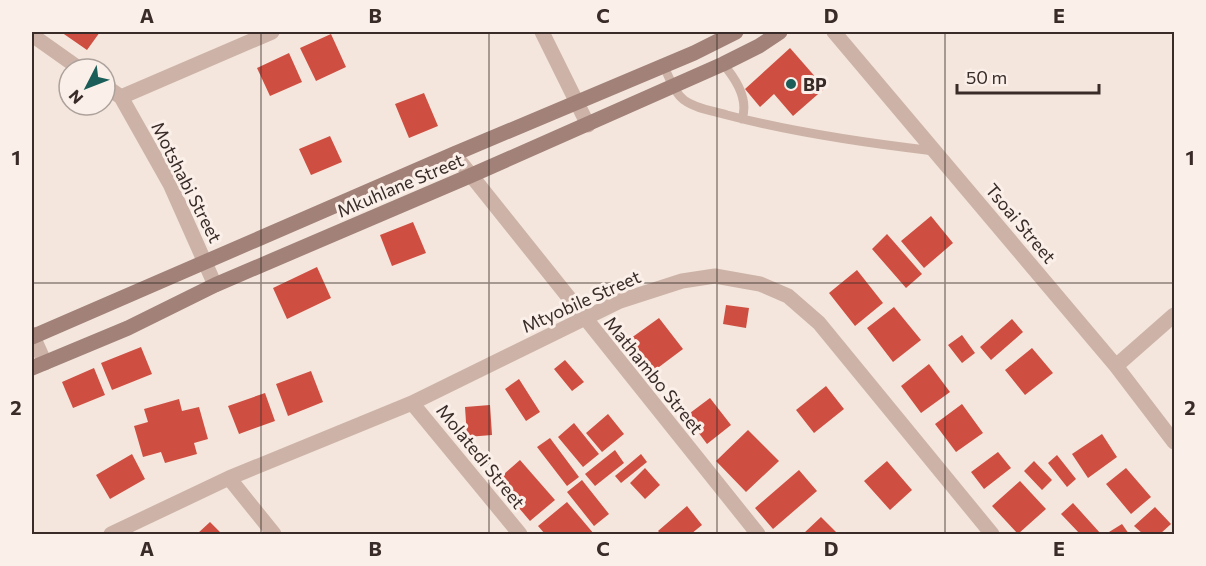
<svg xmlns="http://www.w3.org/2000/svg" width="1206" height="566" viewBox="0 0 1206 566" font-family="Commissioner,sans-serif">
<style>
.building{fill:#ce4f41}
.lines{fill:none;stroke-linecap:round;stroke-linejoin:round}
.lane{stroke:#cdb3a7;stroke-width:9}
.street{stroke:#cdb3a7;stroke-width:15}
.secondary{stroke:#a18178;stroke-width:15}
.grid{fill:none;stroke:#392b28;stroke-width:1.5;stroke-opacity:0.55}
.poi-dot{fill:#1b5e59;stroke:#fbf0e9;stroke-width:2}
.labels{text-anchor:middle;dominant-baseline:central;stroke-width:6;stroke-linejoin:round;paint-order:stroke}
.poi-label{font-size:18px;font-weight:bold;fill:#392b28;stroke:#fbf0e9;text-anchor:start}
.street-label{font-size:18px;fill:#392b28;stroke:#fbf0e9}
.neatline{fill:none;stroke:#392b28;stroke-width:2}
.grid-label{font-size:20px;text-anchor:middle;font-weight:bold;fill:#392b28}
</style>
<rect width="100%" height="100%" fill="#f4e6dd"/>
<path class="building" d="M61 32H100L87 50Z
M331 34 346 67 316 81 300 48Z
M790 48 825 88 793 116 774 94 760 107 745 89Z
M289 53 302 82 270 96 257 68Z
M424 93 438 126 409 138 395 104Z
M330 136 342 162 311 175 299 149Z
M931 216 953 243 924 268 901 241Z
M413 222 426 253 392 266 380 235Z
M887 234 922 274 906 288 872 249Z
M317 267 331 298 287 319 273 288Z
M857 270 883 303 855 326 829 293Z
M726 305 749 308 746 328 723 324Z
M894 307 921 340 893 362 867 328Z
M659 318 683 349 651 373 627 341Z
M1012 319 1023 332 991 360 980 347Z
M962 335 975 353 962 363 948 345Z
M141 347 152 374 112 390 101 363Z
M1032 348 1053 373 1025 395 1005 370Z
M565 360 584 382 572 391 554 369Z
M929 364 950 392 921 413 901 386Z
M94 368 105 395 73 408 62 382Z
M311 371 323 402 288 416 276 384Z
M519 379 540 412 526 421 505 389Z
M826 386 844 409 814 433 796 410Z
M265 393 275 421 239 434 228 406Z
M710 398 731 425 707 444 686 416Z
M179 399 182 411 199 407 208 439 194 443 197 454 165 463 161 452 143 457 134 426 148 422 144 409Z
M962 404 983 433 956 452 935 424Z
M490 405 492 435 467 437 465 407Z
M608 414 624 434 602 452 586 433Z
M574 423 599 454 583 467 558 437Z
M748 430 779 461 746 492 716 461Z
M1102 434 1117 457 1088 478 1072 454Z
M550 438 579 477 567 486 537 447Z
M615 450 624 463 595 486 585 474Z
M998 452 1011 468 984 489 971 472Z
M132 454 145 479 110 499 96 475Z
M641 454 647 462 621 483 615 476Z
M1057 455 1076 479 1067 487 1048 463Z
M520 460 555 500 530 521 496 481Z
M887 461 912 490 890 510 864 481Z
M1034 461 1052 480 1042 490 1024 471Z
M645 468 660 485 645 499 630 483Z
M1126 468 1151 497 1131 514 1106 484Z
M799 470 817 491 773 529 755 508Z
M582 480 609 514 594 526 567 492Z
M1020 481 1046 509 1018 534 992 506Z
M567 502 594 534H545L538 526Z
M1073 503 1101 534H1080L1061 514Z
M687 506 702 525 691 534H661L658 531Z
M1155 507 1171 524 1160 534H1143L1134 526Z
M821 517 838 534H803Z
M210 522 222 534H197Z
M1122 524 1129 534H1110L1109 532Z"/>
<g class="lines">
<path class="lane" d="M723 64C736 79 749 99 742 119
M663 65C669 76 674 93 684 100 696 109 714 111 727 115 795 133 865 143 934 151"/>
<path class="street" d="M542 32 588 125
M834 32 1116 366 1174 442
M32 35 80 69
M105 86 121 97 170 184 215 285
M121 97 272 32
M454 154 758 534
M32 334 45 363
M1116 366 1174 315
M412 403 520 534
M229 478 274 534
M111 534 229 478 412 403 620 301 682 281 715 276 760 284 788 296 819 323 992 534"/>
<path class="secondary" d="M32 337 454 154 694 53 736 32
M32 368 128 328 215 285 472 175 723 64 759 46 780 32"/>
</g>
<path class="grid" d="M261 32V534M489 32V534M717 32V534M945 32V534M32 283H1174"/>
<circle class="poi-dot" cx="791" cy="84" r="6"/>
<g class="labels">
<g class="poi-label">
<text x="803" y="84">BP</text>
</g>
<g class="street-label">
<text transform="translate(187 182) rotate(63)">Motshabi Street</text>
<text transform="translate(400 185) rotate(-23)">Mkuhlane Street</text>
<text transform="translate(1021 223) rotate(50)">Tsoai Street</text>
<text transform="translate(581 301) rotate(-24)">Mtyobile Street</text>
<text transform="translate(654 375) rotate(51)">Mathambo Street</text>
<text transform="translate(481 456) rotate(51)">Molatedi Street</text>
</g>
</g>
<rect width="1206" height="566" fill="none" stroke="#fbf0e9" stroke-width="66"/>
<g transform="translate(87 87) rotate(228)"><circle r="28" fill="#fbf0e9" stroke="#ada19c" stroke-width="1.5"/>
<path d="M0-4.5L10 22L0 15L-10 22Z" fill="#1b5e59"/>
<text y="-9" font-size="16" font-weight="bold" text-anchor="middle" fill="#392b28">N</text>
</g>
<path d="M957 84v9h142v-9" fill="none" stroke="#392b28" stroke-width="3"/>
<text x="966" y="84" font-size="18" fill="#392b28" stroke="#fbf0e9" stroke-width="4.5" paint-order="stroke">50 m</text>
<rect x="33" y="33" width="1140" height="500" class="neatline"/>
<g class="grid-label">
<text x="147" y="23">A</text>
<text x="375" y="23">B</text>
<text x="603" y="23">C</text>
<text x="831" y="23">D</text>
<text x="1059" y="23">E</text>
<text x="16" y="165">1</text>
<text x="1190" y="165">1</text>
<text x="16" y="415">2</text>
<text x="1190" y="415">2</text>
<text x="147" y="556">A</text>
<text x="375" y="556">B</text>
<text x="603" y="556">C</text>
<text x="831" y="556">D</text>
<text x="1059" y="556">E</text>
</g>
</svg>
